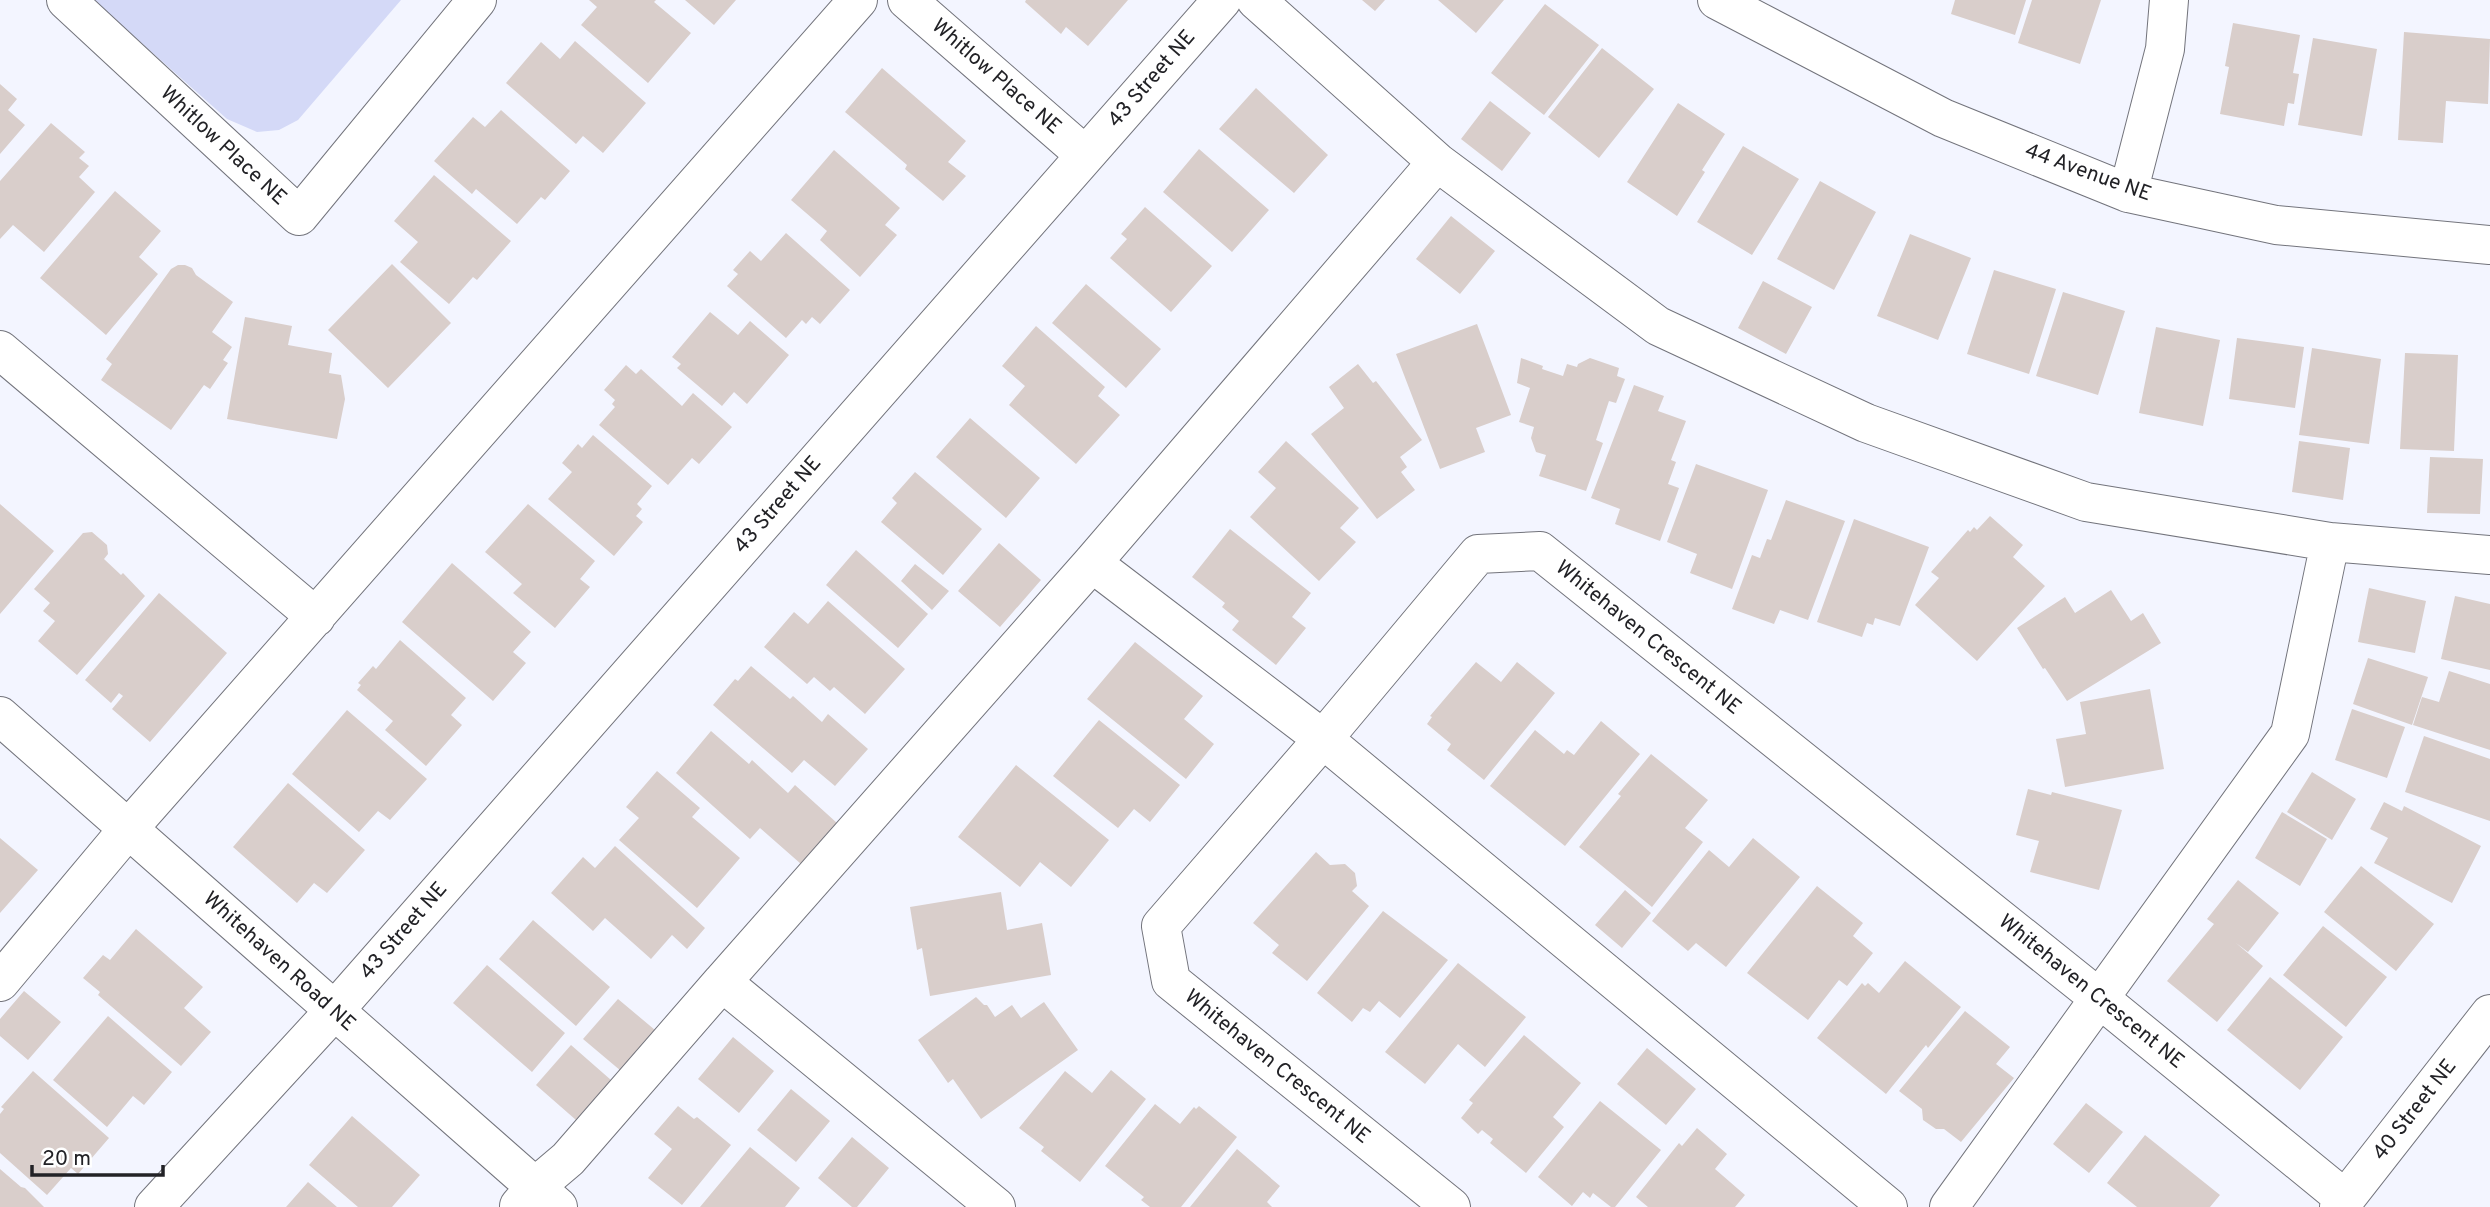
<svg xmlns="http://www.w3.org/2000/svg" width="2490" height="1207" viewBox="0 0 2490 1207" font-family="Overpass,sans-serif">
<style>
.green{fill:#d4d9f7}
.building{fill:#d9cecb}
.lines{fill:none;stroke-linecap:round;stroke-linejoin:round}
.minor-casing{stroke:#73747c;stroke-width:40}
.minor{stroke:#fff;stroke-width:38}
.labels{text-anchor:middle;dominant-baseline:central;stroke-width:5;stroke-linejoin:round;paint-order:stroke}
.street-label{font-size:21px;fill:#222226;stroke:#fff}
</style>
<rect width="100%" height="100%" fill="#f3f5ff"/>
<path class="green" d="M93 0H401L298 120 279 130 257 132 227 119Z"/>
<path class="building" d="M589 0H656L654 2 691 33 648 83 581 25 597 7Z
M685 0H736L714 25Z
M1026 0H1128L1088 46 1066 27 1061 34 1025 2Z
M1362 0H1385L1375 11Z
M1438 0H1504L1476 33Z
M1955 0H2026L2015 35 1951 14Z
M2032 0H2101L2080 64 2018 43Z
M1545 4 1599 45 1544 115 1491 73Z
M2233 23 2300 35 2293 73 2299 74 2294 104 2288 103 2284 126 2220 114 2229 67 2225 66Z
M2404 32 2490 39 2488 104 2446 101 2443 143 2398 140Z
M2313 38 2377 49 2362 136 2298 125Z
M575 41 646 103 603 153 583 136 576 144 506 83 541 42 560 59Z
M1602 48 1654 89 1599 158 1548 117Z
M882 68 966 141 948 162 966 176 943 201 905 169 907 165 845 112Z
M0 84 17 99 8 110 25 125 0 154Z
M1256 88 1328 155 1294 193 1219 129Z
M1490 101 1531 133 1502 171 1461 139Z
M1678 103 1725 134 1702 170 1705 172 1677 216 1627 182Z
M501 110 570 171 545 200 541 197 517 224 476 189 472 194 434 161 473 117 485 127Z
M51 123 85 152 79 158 89 166 79 177 95 192 44 252 13 225 0 239V181Z
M1743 146 1799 179 1752 255 1697 222Z
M1199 149 1269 210 1232 252 1163 192Z
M834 150 900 208 885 225 897 235 860 277 820 240 827 231 791 200Z
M434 175 511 241 477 280 473 277 449 304 400 262 418 242 394 221Z
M1820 181 1876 212 1834 290 1777 259Z
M115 191 161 231 139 257 158 274 106 335 40 278Z
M1145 207 1212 266 1171 312 1110 258 1127 239 1121 234Z
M1451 216 1495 251 1460 294 1416 259Z
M786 233 850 290 820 324 812 317 806 324 802 320 786 338 727 286 738 274 733 270 750 251 761 261Z
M1910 234 1971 258 1938 340 1877 316Z
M392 264 451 323 388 388 328 330Z
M178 265H185L192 268 196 275 233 302 212 332 232 347 223 360 228 363 210 389 204 385 171 430 101 380 112 364 106 359 171 269Z
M1994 270 2056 289 2029 374 1967 354Z
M1763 281 1812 307 1786 354 1738 328Z
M1086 284 1161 349 1126 388 1052 323Z
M2063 292 2125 311 2098 395 2036 376Z
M710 312 738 335 750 321 789 355 747 404 734 392 722 406 677 368 681 364 672 357Z
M245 317 292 326 288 345 332 353 329 373 341 375 345 399 337 439 227 419Z
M1477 324 1511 415 1476 428 1485 452 1440 469 1396 354Z
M1036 326 1105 387 1098 396 1120 415 1076 464 1009 405 1025 386 1002 366Z
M2156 327 2220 340 2203 426 2139 413Z
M2237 338 2304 347 2295 408 2229 399Z
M2312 348 2381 359 2369 444 2299 435Z
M2405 353 2458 355 2454 451 2400 449Z
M1521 358 1543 366 1542 369 1563 376 1567 364 1577 367 1578 364 1590 358 1619 368 1617 376 1625 379 1616 403 1609 401 1596 440 1603 443 1586 491 1539 476 1546 455 1536 452 1531 438 1534 427 1519 422 1530 388 1517 383Z
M1358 364 1373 383 1376 381 1422 440 1400 457 1407 467 1401 472 1415 490 1377 519 1311 434 1344 408 1329 387Z
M626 365 636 374 641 369 682 406 693 393 732 427 699 464 692 458 668 485 599 425 615 407 612 404 615 400 604 390Z
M1634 385 1664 396 1658 411 1686 421 1671 460 1676 462 1668 484 1679 488 1660 541 1615 524 1620 509 1591 498Z
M970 418 1040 478 1006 518 936 457Z
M593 435 652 486 637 504 642 509 636 516 643 522 614 556 548 499 572 472 562 463 578 444 582 448Z
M1286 441 1359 508 1340 528 1356 542 1319 581 1250 517 1276 488 1258 472Z
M2299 441 2350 448 2343 500 2292 492Z
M2430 457 2483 459 2480 514 2427 513Z
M1696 464 1768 490 1732 589 1690 573 1697 554 1667 542Z
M915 472 982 529 943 575 881 522 897 503 892 498Z
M1786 500 1845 521 1808 620 1780 610 1774 624 1732 609 1752 555 1760 558 1767 539 1771 540Z
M0 504 54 551 0 614Z
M528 504 595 561 580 579 590 587 555 628 513 593 522 584 485 552Z
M1990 516 2023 545 2013 557 2045 586 1977 661 1915 605 1939 578 1931 572 1968 530 1970 532 1974 527 1977 530Z
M1854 519 1929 547 1900 626 1875 618 1873 625 1867 623 1862 637 1817 622Z
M1230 529 1311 593 1292 617 1306 628 1276 665 1232 630 1239 621 1222 607 1225 603 1192 577Z
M92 532 107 545 108 554 104 559 121 575 123 573 145 596 77 675 38 641 55 621 43 611 50 603 34 589 83 533Z
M999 543 1041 580 1000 627 958 591Z
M856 550 928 614 898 648 826 585Z
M452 563 531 632 513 652 526 663 493 701 402 622Z
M915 564 949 591 932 610 901 581Z
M2369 588 2426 601 2415 653 2358 642Z
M2111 590 2131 621 2143 613 2161 643 2067 701 2045 668 2043 669 2017 628 2065 597 2075 613Z
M159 593 227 653 150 742 112 709 123 696 119 693 111 703 85 680Z
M2455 596 2490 604V670L2441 659Z
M828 601 905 669 865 714 834 687 830 691 814 677 807 684 764 647 794 612 808 624Z
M400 640 466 698 451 715 462 725 426 766 385 730 393 721 357 690 361 685 358 683 373 666 376 669Z
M1135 642 1203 696 1184 719 1214 744 1186 779 1087 699Z
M2368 658 2428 677 2412 725 2353 704Z
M1476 662 1501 682 1517 662 1555 693 1484 780 1447 750 1451 744 1427 724 1432 717 1430 716Z
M751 666 790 699 793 696 822 722 828 714 868 749 835 786 804 760 792 773 713 705 735 679 738 681Z
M2449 671 2490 684V750L2413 725 2422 697 2439 702Z
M2150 689 2164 769 2065 787 2056 739 2086 734 2080 702Z
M2352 709 2405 727 2387 778 2335 760Z
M347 710 427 779 390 820 378 811 359 832 292 774Z
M1099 720 1180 785 1150 822 1134 809 1118 828 1053 776Z
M1601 721 1640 754 1565 846 1490 786 1535 730 1564 754 1567 750 1574 755Z
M711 731 749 764 752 760 788 793 795 785 837 823 801 864 760 828 750 839 676 773Z
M2424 736 2490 759V821L2405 792Z
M1651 754 1708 800 1685 828 1703 842 1652 907 1579 847 1621 796 1618 794Z
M1016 765 1109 840 1071 887 1040 862 1020 887 958 837Z
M657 771 700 808 692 817 740 858 697 908 619 840 639 818 626 807Z
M2312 772 2356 799 2332 840 2287 812Z
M288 783 365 850 327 893 314 883 297 903 233 847Z
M2028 789 2051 795 2052 792 2122 810 2099 890 2030 872 2039 841 2016 835Z
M2384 802 2402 811 2404 806 2481 846 2452 903 2374 863 2388 838 2370 829Z
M2282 812 2327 839 2300 886 2255 858Z
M0 838 38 870 0 913Z
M1753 838 1800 877 1726 967 1696 943 1688 951 1652 921 1709 850 1729 867Z
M615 846 705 928 687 949 672 935 651 959 605 918 593 931 551 893 583 857 595 868Z
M1316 852 1330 865 1345 864 1355 873 1357 886 1352 891 1369 906 1307 981 1272 953 1279 945 1253 923Z
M2361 866 2434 924 2396 971 2324 912Z
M2238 880 2279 913 2248 952 2236 943 2263 966 2217 1022 2167 981 2214 924 2207 919Z
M1817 886 1863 923 1853 936 1873 953 1847 986 1839 980 1808 1020 1747 973Z
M1625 890 1651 913 1622 948 1595 925Z
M1001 892 1007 930 1042 923 1051 975 930 996 922 948 917 950 910 907Z
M1383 911 1448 960 1400 1018 1379 1001 1370 1012 1363 1008 1352 1022 1317 993Z
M533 920 610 987 576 1026 499 959Z
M2323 926 2387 977 2346 1027 2283 975Z
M136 929 203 987 184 1008 211 1032 181 1066 98 995 100 992 83 978 103 955 110 960Z
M1905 961 1961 1007 1928 1048 1926 1045 1886 1094 1817 1038 1862 983 1865 986 1868 983 1879 993Z
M1458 963 1526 1017 1485 1067 1458 1044 1425 1084 1385 1052Z
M487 965 565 1033 532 1072 453 1003Z
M2270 977 2343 1037 2300 1090 2227 1030Z
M24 991 61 1022 28 1060 0 1036V1019Z
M976 997 984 1005H987L995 1017 1012 1005 1021 1018 1044 1002 1078 1050 981 1119 953 1079 948 1083 918 1040Z
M618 999 655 1030 621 1071 583 1039Z
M1965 1011 2010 1047 1996 1064 2014 1078 1961 1142 1944 1129H1936L1923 1120 1922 1109 1899 1091Z
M108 1016 172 1072 144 1105 133 1096 107 1127 53 1080Z
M1524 1035 1581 1083 1553 1117 1564 1127 1526 1173 1490 1143 1493 1139 1482 1130 1478 1134 1461 1118 1473 1103 1469 1100Z
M733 1037 774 1071 739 1113 698 1079Z
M571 1045 611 1080 576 1120 536 1085Z
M1647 1048 1696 1089 1666 1125 1617 1084Z
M1111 1070 1146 1099 1080 1182 1041 1151 1044 1147 1019 1128 1065 1071 1092 1093Z
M33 1071 109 1138 78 1174 71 1168 47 1195 0 1153V1114L4 1109 1 1107Z
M791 1089 830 1121 796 1162 757 1130Z
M1600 1101 1661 1150 1615 1207H1611L1593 1193 1590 1198 1583 1192 1572 1206 1538 1177Z
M2086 1103 2123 1132 2089 1173 2053 1144Z
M1155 1104 1180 1124 1194 1107 1196 1109 1199 1106 1237 1137 1181 1207H1150L1141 1200 1144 1197 1105 1166Z
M678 1106 694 1119 697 1117 731 1145 682 1205 648 1178 672 1149 654 1134Z
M352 1116 420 1175 392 1207H358L309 1165Z
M1697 1128 1727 1154 1715 1169 1745 1195 1735 1207H1648L1636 1197 1679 1143 1682 1146Z
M2145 1135 2220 1195 2210 1207H2137L2107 1183Z
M852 1137 889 1168 857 1207H852L818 1178Z
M750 1147 800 1188 785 1207H700Z
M1237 1149 1280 1186 1267 1202 1272 1207H1190Z
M0 1169 21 1187 25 1188 44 1207H0Z
M308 1182 337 1207H286Z"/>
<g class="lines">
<g class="minor-casing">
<path id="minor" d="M66 0 299 216 477 0
M907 0 1085 155
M1256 0 1437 162
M1717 0 1943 118 2128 193 2276 225 2490 245
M2128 193 2165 49 2169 0
M0 350 316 617
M2330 542 2490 555
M1092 563 1323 739 1888 1207
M0 716 558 1207
M0 982 129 828 858 0
M519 1206 535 1187 568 1159 722 982
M154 1207 334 1011 1222 0
M996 1207 722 982 1092 563 1437 162 1658 326 1866 423 2086 502 2330 542 2290 734 1949 1207
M1451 1207 1171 981 1161 926 1323 739 1478 554 1540 551 2099 998 2345 1199
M2339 1207 2490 1014"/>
</g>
<use href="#minor" class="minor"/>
</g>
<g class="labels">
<g class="street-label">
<text transform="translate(996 77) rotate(41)">Whitlow Place NE</text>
<text transform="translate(1152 79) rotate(-49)">43 Street NE</text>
<text transform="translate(223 146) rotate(43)">Whitlow Place NE</text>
<text transform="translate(2088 173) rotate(20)">44 Avenue NE</text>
<text transform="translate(778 505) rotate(-49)">43 Street NE</text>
<text transform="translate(1648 638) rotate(39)">Whitehaven Crescent NE</text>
<text transform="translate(404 931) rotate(-49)">43 Street NE</text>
<text transform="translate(279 962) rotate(42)">Whitehaven Road NE</text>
<text transform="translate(2091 992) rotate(39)">Whitehaven Crescent NE</text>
<text transform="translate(1277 1067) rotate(39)">Whitehaven Crescent NE</text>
<text transform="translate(2415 1110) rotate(-52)">40 Street NE</text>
</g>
</g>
<path d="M32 1165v10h131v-10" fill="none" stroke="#222226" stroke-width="3.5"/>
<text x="42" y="1165" font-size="21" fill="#222226" stroke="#ffffff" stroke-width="5" paint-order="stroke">20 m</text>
</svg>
